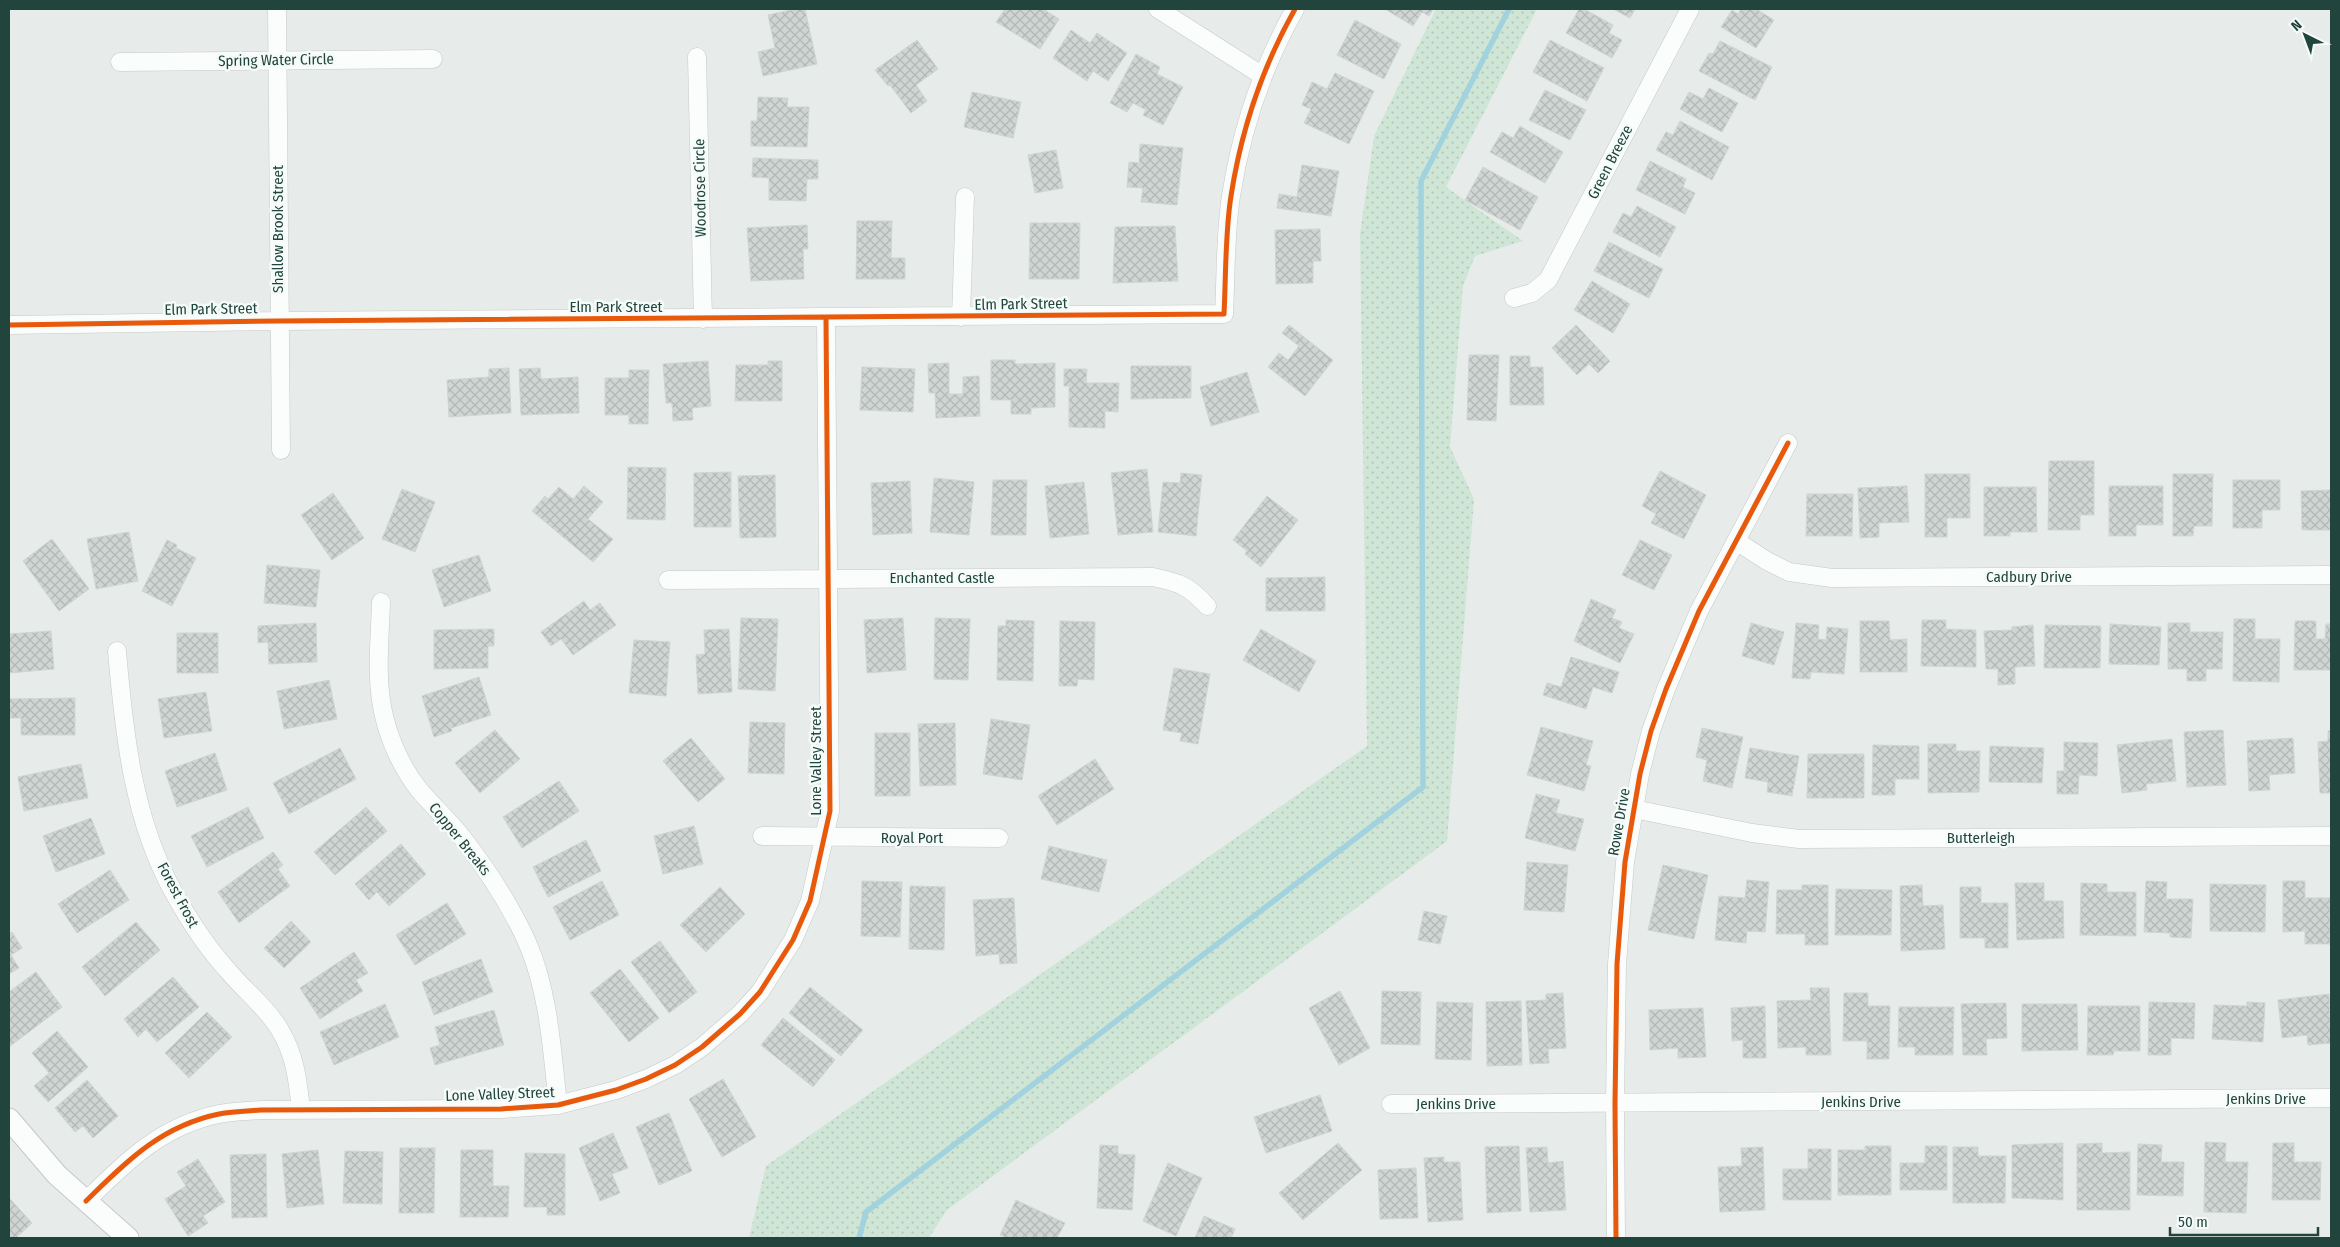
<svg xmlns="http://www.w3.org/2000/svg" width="2340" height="1247" viewBox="0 0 2340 1247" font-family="'Fira Sans Condensed',sans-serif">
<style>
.grass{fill:url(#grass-dots)}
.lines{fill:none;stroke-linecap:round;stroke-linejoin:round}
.stream{stroke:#a3d2df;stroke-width:5.5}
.building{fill:url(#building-cross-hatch);stroke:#cfd5d3}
.minor-casing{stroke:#c4c9c7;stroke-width:19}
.tertiary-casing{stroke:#c4c9c7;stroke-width:23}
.minor{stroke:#fbfcfc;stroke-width:18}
.tertiary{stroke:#fbfcfc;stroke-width:21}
.cycleway-casing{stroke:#f5fbf9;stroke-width:8}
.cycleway{stroke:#e8590c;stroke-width:5}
.labels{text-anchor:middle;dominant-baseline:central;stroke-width:5;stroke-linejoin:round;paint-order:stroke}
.street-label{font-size:15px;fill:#21443d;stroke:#f5fbf9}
</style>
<defs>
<pattern id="grass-dots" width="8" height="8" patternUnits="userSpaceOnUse" patternTransform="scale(1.25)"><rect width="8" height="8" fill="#cfe6d7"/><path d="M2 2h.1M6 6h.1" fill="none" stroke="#b1c6b9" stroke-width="1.8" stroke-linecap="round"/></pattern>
<pattern id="building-cross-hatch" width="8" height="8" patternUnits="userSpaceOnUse" patternTransform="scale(1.25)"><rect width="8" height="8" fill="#cfd5d3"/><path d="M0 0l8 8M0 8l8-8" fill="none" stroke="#b1b8b6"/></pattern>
</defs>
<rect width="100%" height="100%" fill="#e7ecea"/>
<path class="grass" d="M1436 9H1537L1446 187 1523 241 1475 256 1463 286 1450 447 1474 499 1447 841 947 1210 929 1238H749L766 1166 1367 746 1360 234 1374 136Z"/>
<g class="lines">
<path class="stream" d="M859 1238 866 1212 1423 787 1421 181 1509 9"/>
</g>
<path class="building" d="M795 9H805L817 64 763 76 758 52 775 48 768 15Z
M1005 9H1043L1059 19 1040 49 996 22Z
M1385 9H1433L1429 16 1422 12 1413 26Z
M1579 9H1584L1613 25 1609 33 1622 40 1612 58 1566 33Z
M1613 9H1635L1630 18Z
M1741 9H1756L1774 20 1756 48 1721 27 1732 10 1738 14Z
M1355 20 1401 44 1384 79 1337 55Z
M1071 30 1090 43 1097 33 1127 53 1108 81 1093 71 1087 81 1053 58Z
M917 40 938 69 916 85 927 101 911 113 890 85 888 86 875 70Z
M1550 40 1604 68 1587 101 1533 72Z
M1720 41 1772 67 1755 100 1699 71 1709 53 1713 54Z
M1136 54 1160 67 1157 74 1183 87 1163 125 1143 115 1146 110 1133 103 1127 112 1110 103Z
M1335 73 1374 91 1349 144 1304 123 1311 109 1302 105 1312 82 1327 89Z
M1709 88 1738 103 1722 132 1680 109 1689 92 1703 99Z
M1545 90 1586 110 1570 140 1529 120Z
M972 92 1021 102 1013 138 964 127Z
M758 97 788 98 787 107H809L807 147 751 146V121H757Z
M1680 121 1729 147 1712 180 1656 150 1666 132 1673 135Z
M1520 126 1563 152 1545 183 1490 152 1502 132 1513 138Z
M1140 144 1183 148 1177 205 1141 202 1143 188 1127 187 1129 162 1139 163Z
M1056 150 1063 188 1035 193 1028 155Z
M753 158 818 160V179H807L806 201 769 200V178L752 177Z
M1650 161 1686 179 1683 187 1695 193 1685 214 1636 190Z
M1302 165 1339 171 1331 216 1277 208 1279 194 1297 197Z
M1483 167 1538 197 1520 230 1465 200Z
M1637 206 1676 227 1660 257 1613 232 1623 213 1631 217Z
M857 221H892L891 258H905V279H856Z
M1030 223H1080L1079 279H1029Z
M807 225 808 249H803L804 279 751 281 747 228Z
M1175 226 1178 281 1113 283 1115 227Z
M1320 229 1321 261H1313V283L1276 284 1275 230Z
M1609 242 1663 269 1649 298 1594 271Z
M1592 281 1630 304 1613 333 1574 310Z
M1289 325 1333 360 1305 396 1268 367 1279 353 1288 360 1299 346 1282 333Z
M1576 325 1610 361 1598 373 1589 364 1577 375 1552 348Z
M1469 355H1499L1496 421 1467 420Z
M1510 356H1530V367H1543L1544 405H1510Z
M991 360H1015V364L1055 363V407L1031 408V414H1011V400H991Z
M708 361 711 406 692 408 693 420 673 421 672 403H666L663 364Z
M768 361H782V401H735L736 365H768Z
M949 363V394H963V377L979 376 980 416 936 418 935 393H929L928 364Z
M1131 366H1191V398L1131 399Z
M862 367 915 369 913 412 860 410Z
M509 368 511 413 449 417 447 380 489 377V369Z
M540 368 541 379 578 377 579 413 521 415 519 369Z
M1064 369H1087L1086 383H1119L1118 412 1105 411V428L1069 427V386H1064Z
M629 370H649L648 424H629V415H605V378H629Z
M1247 372 1259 412 1211 426 1200 387Z
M2049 461H2094V515H2080V530H2048Z
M628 467 666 468 665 520 627 519Z
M1147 469 1153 532 1118 535 1111 473Z
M1660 471 1706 495 1684 539 1651 523 1656 514 1642 506Z
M731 472V527H694V473Z
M1181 473 1202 475 1196 536 1158 532 1163 482 1180 483Z
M1925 474H1970V518H1947V537H1925Z
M2173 474H2213L2212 526H2194L2193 536H2173Z
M775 475 776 537 740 538 738 476Z
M934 478 974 482 969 535 930 532Z
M993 480H1027L1026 535H991Z
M2233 480H2280V510H2262V528H2233Z
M910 481 912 533 873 535 871 483Z
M1084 482 1089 534 1050 538 1045 486Z
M584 486 603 502 588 519 613 539 593 562 532 511 545 496 548 499 559 487 573 499Z
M1907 486 1909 522 1879 523V537L1860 538 1858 488Z
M2109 486H2163V525H2136V536H2109Z
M1984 487H2036L2037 532H2010V536H1984Z
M402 489 435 502 415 552 382 539Z
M2331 490V530H2302L2301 491Z
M333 493 364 538 332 560 301 515Z
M1807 494H1853L1852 536H1806Z
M1267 496 1298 520 1261 567 1245 554 1247 551 1233 540Z
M129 532 138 581 96 589 87 539Z
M52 539 89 589 59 611 23 561Z
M167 540 177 545 176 548 196 558 172 606 142 591Z
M1640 540 1672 555 1654 590 1622 575Z
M479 555 491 591 444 607 432 570Z
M267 565 320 570 316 607 264 603Z
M1325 577V611H1266V578Z
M1591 599 1616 610 1612 618 1622 622 1619 628 1634 634 1620 663 1574 641Z
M584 601 590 610 600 603 616 625 573 655 561 639 551 646 541 632Z
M741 618 778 619 775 691 738 689Z
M903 618 906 670 867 673 864 620Z
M935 618 970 619 968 680 934 679Z
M2234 619H2255V639H2280L2279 682 2233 681Z
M1006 620 1034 621 1033 681 997 680 998 626H1006Z
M1922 620H1946V629L1976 630V667L1921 666Z
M1060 621 1095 622 1094 680 1078 679 1077 686H1059Z
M1860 621H1889L1890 640 1907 639V672H1860Z
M2295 621H2316V639H2325L2326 624H2331V670H2294Z
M316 623 317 662 269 664 268 642 258 643V626Z
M1751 623 1784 632 1774 665 1742 656Z
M1796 623 1819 625 1818 639 1826 640 1827 627 1848 629 1844 674 1811 672 1810 679 1792 678Z
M2168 623H2190V632H2223L2222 669H2206V681H2187V669H2168Z
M2110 624 2161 627 2159 665 2109 664Z
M2033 625 2035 666 2015 667V684L1998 685V669H1986L1984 631 2012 630V627Z
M2045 625 2101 626 2100 668H2044Z
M494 629V646H488V668L434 669V630Z
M729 629 732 692 698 694 696 655 705 654 704 630Z
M1261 629 1316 661 1299 692 1243 660Z
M51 631 54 669 9 673V634Z
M177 633H218V673H177Z
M634 640 670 642 666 696 629 693Z
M1571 657 1619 672 1612 693 1593 687 1586 709 1543 695 1547 683 1561 687Z
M1174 668 1210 674 1198 744 1180 741 1182 733 1163 730Z
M479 677 491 715 451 728 452 731 434 737 422 696Z
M329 680 337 719 284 729 277 691Z
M206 692 212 731 164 738 158 699Z
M75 698V735H21V718H9V699Z
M991 719 1030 725 1022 780 983 774Z
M750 722 785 723 784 774 748 773Z
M955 723 956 785 920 786 918 724Z
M1541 727 1593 741 1586 765 1591 766 1584 791 1527 775Z
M1702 728 1743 737 1732 788 1703 781 1707 760 1696 757Z
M495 730 520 759 480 793 455 763Z
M2223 730 2226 785 2187 787 2184 732Z
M2331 730V793H2320L2318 742 2328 741V731Z
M875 733H910V796H875Z
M691 738 725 779 698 802 663 761Z
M2293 738 2295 773 2269 775 2270 790 2249 791 2247 741Z
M2172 739 2176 781 2146 784 2147 790 2122 793 2117 745Z
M2064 742 2098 743 2097 776 2079 775 2078 794H2057V771H2064Z
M1928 744H1956V751H1980L1979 792 1928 793Z
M1873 745 1919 746V779H1895V795H1872Z
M1990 746 2044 748 2042 783 1989 782Z
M340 748 356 779 289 814 273 783Z
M1750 748 1799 756 1792 796 1767 792 1768 782 1745 778Z
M215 753 227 790 177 807 165 771Z
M1808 754H1864V798H1807Z
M1095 759 1114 789 1057 825 1038 796Z
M81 764 88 798 24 811 18 777Z
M559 781 579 811 522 848 503 817Z
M1536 794 1560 800 1556 813 1584 819 1575 851 1525 838Z
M248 807 264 838 207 867 191 836Z
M366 807 387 831 335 875 314 852Z
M91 818 105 854 56 872 43 836Z
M694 826 703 864 663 874 654 836Z
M586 840 601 871 548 897 533 867Z
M401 844 426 874 389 906 377 892 369 900 355 884Z
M1049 846 1107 860 1099 892 1041 879Z
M273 852 283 865 278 869 290 886 239 923 218 892Z
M1527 862 1568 865 1564 912 1524 910Z
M1663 865 1708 875 1694 939 1648 930Z
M110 870 129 900 77 933 58 904Z
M1747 880 1769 882 1765 932 1747 931 1746 943 1715 940 1719 896 1745 898Z
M602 881 619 915 570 940 553 907Z
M862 881 902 882 900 937 861 936Z
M2146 881 2167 882 2166 899H2193L2191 938 2170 937V933L2144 932Z
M2283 881H2305V898H2330V944H2305V931L2283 932Z
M2015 883H2044V901H2063L2064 938 2017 940Z
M2081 883 2107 884V892H2136V936L2080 935Z
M2210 884 2266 885 2265 932 2210 931Z
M1802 885H1828V945H1805V934H1776L1777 890H1802Z
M1922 885 1923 906 1943 905 1945 949 1901 951 1900 886Z
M910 886 945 887 944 950 909 949Z
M720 887 745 914 706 952 680 925Z
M1960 887H1981V903H2008V948H1985V938H1960Z
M1836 889 1892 890 1891 935H1835Z
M1014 898 1017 963 1000 964 999 954 976 956 973 900Z
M447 903 466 934 415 965 396 935Z
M1424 911 1447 916 1440 944 1418 940Z
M291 921 311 942 284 968 264 948Z
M136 922 160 950 105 996 82 967Z
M12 932 22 948 11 955 19 968 9 974V934Z
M660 941 697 992 669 1013 631 962Z
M354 952 368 973 356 980 363 991 320 1019 300 988Z
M481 959 493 992 434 1015 422 982Z
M620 969 659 1018 629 1042 590 993Z
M36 972 62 1007 9 1047V992Z
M173 977 199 1007 157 1042 146 1029 138 1037 124 1019Z
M810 987 863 1030 841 1056 789 1013Z
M1810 988H1829L1831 1055H1806V1047L1778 1048 1777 1001 1811 1000Z
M1340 991 1370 1048 1339 1065 1309 1008Z
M1382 991 1421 992 1420 1045 1381 1044Z
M1563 993 1566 1048 1548 1049 1549 1063 1530 1064 1526 1001 1546 1000V994Z
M1844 993H1868V1006H1890L1889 1059H1867V1041H1843Z
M2329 994 2331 1043 2308 1045 2307 1035 2282 1038 2278 1000Z
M1521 1001 1522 1065 1487 1066 1486 1002Z
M1437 1002 1473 1003 1471 1060 1435 1059Z
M2149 1002 2195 1003 2194 1039 2171 1038V1055H2148Z
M2247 1002 2265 1003 2263 1042 2212 1039 2214 1005 2247 1006Z
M2006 1003 2007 1038 1986 1039 1987 1055H1963L1961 1004Z
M385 1004 399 1037 334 1065 320 1032Z
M2022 1004H2077L2078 1050 2022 1051Z
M1765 1006 1766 1058H1743V1040L1732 1041 1731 1008Z
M2088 1006H2140V1051H2114L2113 1055H2087Z
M1899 1007H1954L1953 1055H1915V1047H1898Z
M1703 1008 1706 1057 1678 1058V1048L1650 1050 1649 1010Z
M494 1010 504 1045 435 1065 430 1048 440 1045 435 1027Z
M207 1012 232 1037 189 1078 165 1053Z
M783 1018 835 1060 813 1087 761 1045Z
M57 1031 88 1067 48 1102 34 1086 49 1073 32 1053Z
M723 1079 756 1137 722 1157 689 1099Z
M87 1080 118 1116 93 1138 83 1126 75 1132 55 1108Z
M1320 1095 1332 1131 1266 1153 1254 1117Z
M669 1113 692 1171 659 1185 636 1127Z
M613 1133 628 1168 612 1174 620 1193 600 1201 579 1148Z
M2205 1142 2226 1143 2225 1162H2248L2246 1213 2204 1212Z
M1338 1143 1362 1170 1303 1220 1279 1193Z
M2063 1143V1200L2012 1198V1145Z
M2102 1143V1153L2130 1152V1210H2077V1144Z
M2273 1143H2294V1162H2321L2320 1200H2272Z
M2138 1144 2162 1145 2161 1162H2184L2183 1196 2137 1195Z
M1100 1145 1118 1146V1154L1135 1155 1132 1210 1097 1208Z
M1519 1146 1521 1211 1487 1213 1485 1147Z
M1865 1146H1891V1195H1838V1150H1865Z
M1925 1146H1947V1190H1900V1163H1925Z
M1547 1147 1548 1163 1563 1161 1566 1210 1530 1212 1526 1148Z
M1763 1147 1765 1210 1720 1212 1718 1167 1742 1166 1741 1148Z
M1953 1147H1978V1156H2006L2005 1203H1953Z
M400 1148H435L434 1213H399Z
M1808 1149H1831V1200H1783V1169H1808Z
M318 1150 324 1204 287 1208 282 1154Z
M461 1150H493V1186H509L508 1217H460Z
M345 1151 383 1152 382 1204 343 1203Z
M525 1153 565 1154V1215H547V1207H524Z
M266 1154 267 1217 232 1218 230 1155Z
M1444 1157V1162H1460L1463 1220 1428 1222 1424 1158Z
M198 1159 225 1202 203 1216 208 1223 188 1236 165 1199 186 1186 177 1172Z
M1168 1163 1202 1178 1176 1236 1143 1221Z
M1416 1168 1418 1218 1380 1219 1378 1170Z
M9 1198 32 1223 16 1238H9Z
M1016 1200 1065 1223 1057 1238H1007L1000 1235Z
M1204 1216 1235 1229 1231 1238H1195Z"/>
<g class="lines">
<g class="minor-casing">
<path id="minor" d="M277 9 281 450
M1158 9 1263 76
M697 57 703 319
M120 62 433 59
M1514 298 1532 293 1548 280 1690 9
M961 317 965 197
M9 325 279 321 1224 314C1226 275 1225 234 1231 196 1241 131 1263 66 1295 9
M1736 541 1767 561 1789 572 1832 578 2331 575
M668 580 1153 577C1180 583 1188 585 1207 606
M381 602C380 639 375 680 384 716 390 742 403 770 420 791 433 806 448 820 461 836 486 868 510 904 527 942 549 992 552 1051 558 1105
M117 651C124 733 133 820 174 893 190 922 208 949 230 973 247 993 267 1008 280 1030 295 1055 298 1081 301 1110
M1634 809 1752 833 1799 839 2331 836
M762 836 999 838
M1391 1104 2331 1098
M86 1201C127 1161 161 1126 219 1114 233 1111 248 1111 261 1110L501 1109 558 1105 616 1090 646 1079 675 1065 702 1047 740 1014 760 992 793 940 810 901 830 811 826 318
M1616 1238 1615 1104 1617 964 1625 862 1640 774 1651 731 1666 689 1699 611 1788 443"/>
</g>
<g class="tertiary-casing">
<path id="tertiary" d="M9 1119 57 1175 128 1238"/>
</g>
<use href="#minor" class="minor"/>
<use href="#tertiary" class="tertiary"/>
<g class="cycleway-casing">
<path id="cycleway" d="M9 325 279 321 1224 314C1226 275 1225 234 1231 196 1241 131 1263 66 1295 9
M86 1201C127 1161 161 1126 219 1114 233 1111 248 1111 261 1110L501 1109 558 1105 616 1090 646 1079 675 1065 702 1047 740 1014 760 992 793 940 810 901 830 811 826 318
M1616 1238 1615 1104 1617 964 1625 862 1640 774 1651 731 1666 689 1699 611 1788 443"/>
</g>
<use href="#cycleway" class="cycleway"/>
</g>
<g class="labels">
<g class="street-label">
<text transform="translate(276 60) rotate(-1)">Spring Water Circle</text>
<text transform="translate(1610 162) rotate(-63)">Green Breeze</text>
<text transform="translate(700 188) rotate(-91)">Woodrose Circle</text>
<text transform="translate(278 229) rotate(-90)">Shallow Brook Street</text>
<text transform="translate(1021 304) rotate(-1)">Elm Park Street</text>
<text x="616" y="307">Elm Park Street</text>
<text transform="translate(211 309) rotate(-1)">Elm Park Street</text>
<text x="2029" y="577">Cadbury Drive</text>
<text x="942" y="578">Enchanted Castle</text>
<text transform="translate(816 761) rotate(-90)">Lone Valley Street</text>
<text transform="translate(1619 822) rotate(-80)">Rowe Drive</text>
<text x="912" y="838">Royal Port</text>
<text x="1981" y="838">Butterleigh</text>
<text transform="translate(460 839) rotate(51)">Copper Breaks</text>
<text transform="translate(178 895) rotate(62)">Forest Frost</text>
<text transform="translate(500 1094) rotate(-2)">Lone Valley Street</text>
<text x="2266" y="1099">Jenkins Drive</text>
<text x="1861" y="1102">Jenkins Drive</text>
<text x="1456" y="1104">Jenkins Drive</text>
</g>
</g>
<rect width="2340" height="1247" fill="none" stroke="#21443d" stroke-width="20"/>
<g transform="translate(2305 35) rotate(318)" stroke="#f5fbf9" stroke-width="4" paint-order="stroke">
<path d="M0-4L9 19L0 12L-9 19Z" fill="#21443d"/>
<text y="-8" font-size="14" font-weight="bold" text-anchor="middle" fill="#21443d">N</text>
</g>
<path d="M2170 1227v8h148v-8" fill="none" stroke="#21443d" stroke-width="2.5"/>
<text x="2178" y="1227" font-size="15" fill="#21443d" stroke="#f5fbf9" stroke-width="4" paint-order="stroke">50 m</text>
</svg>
